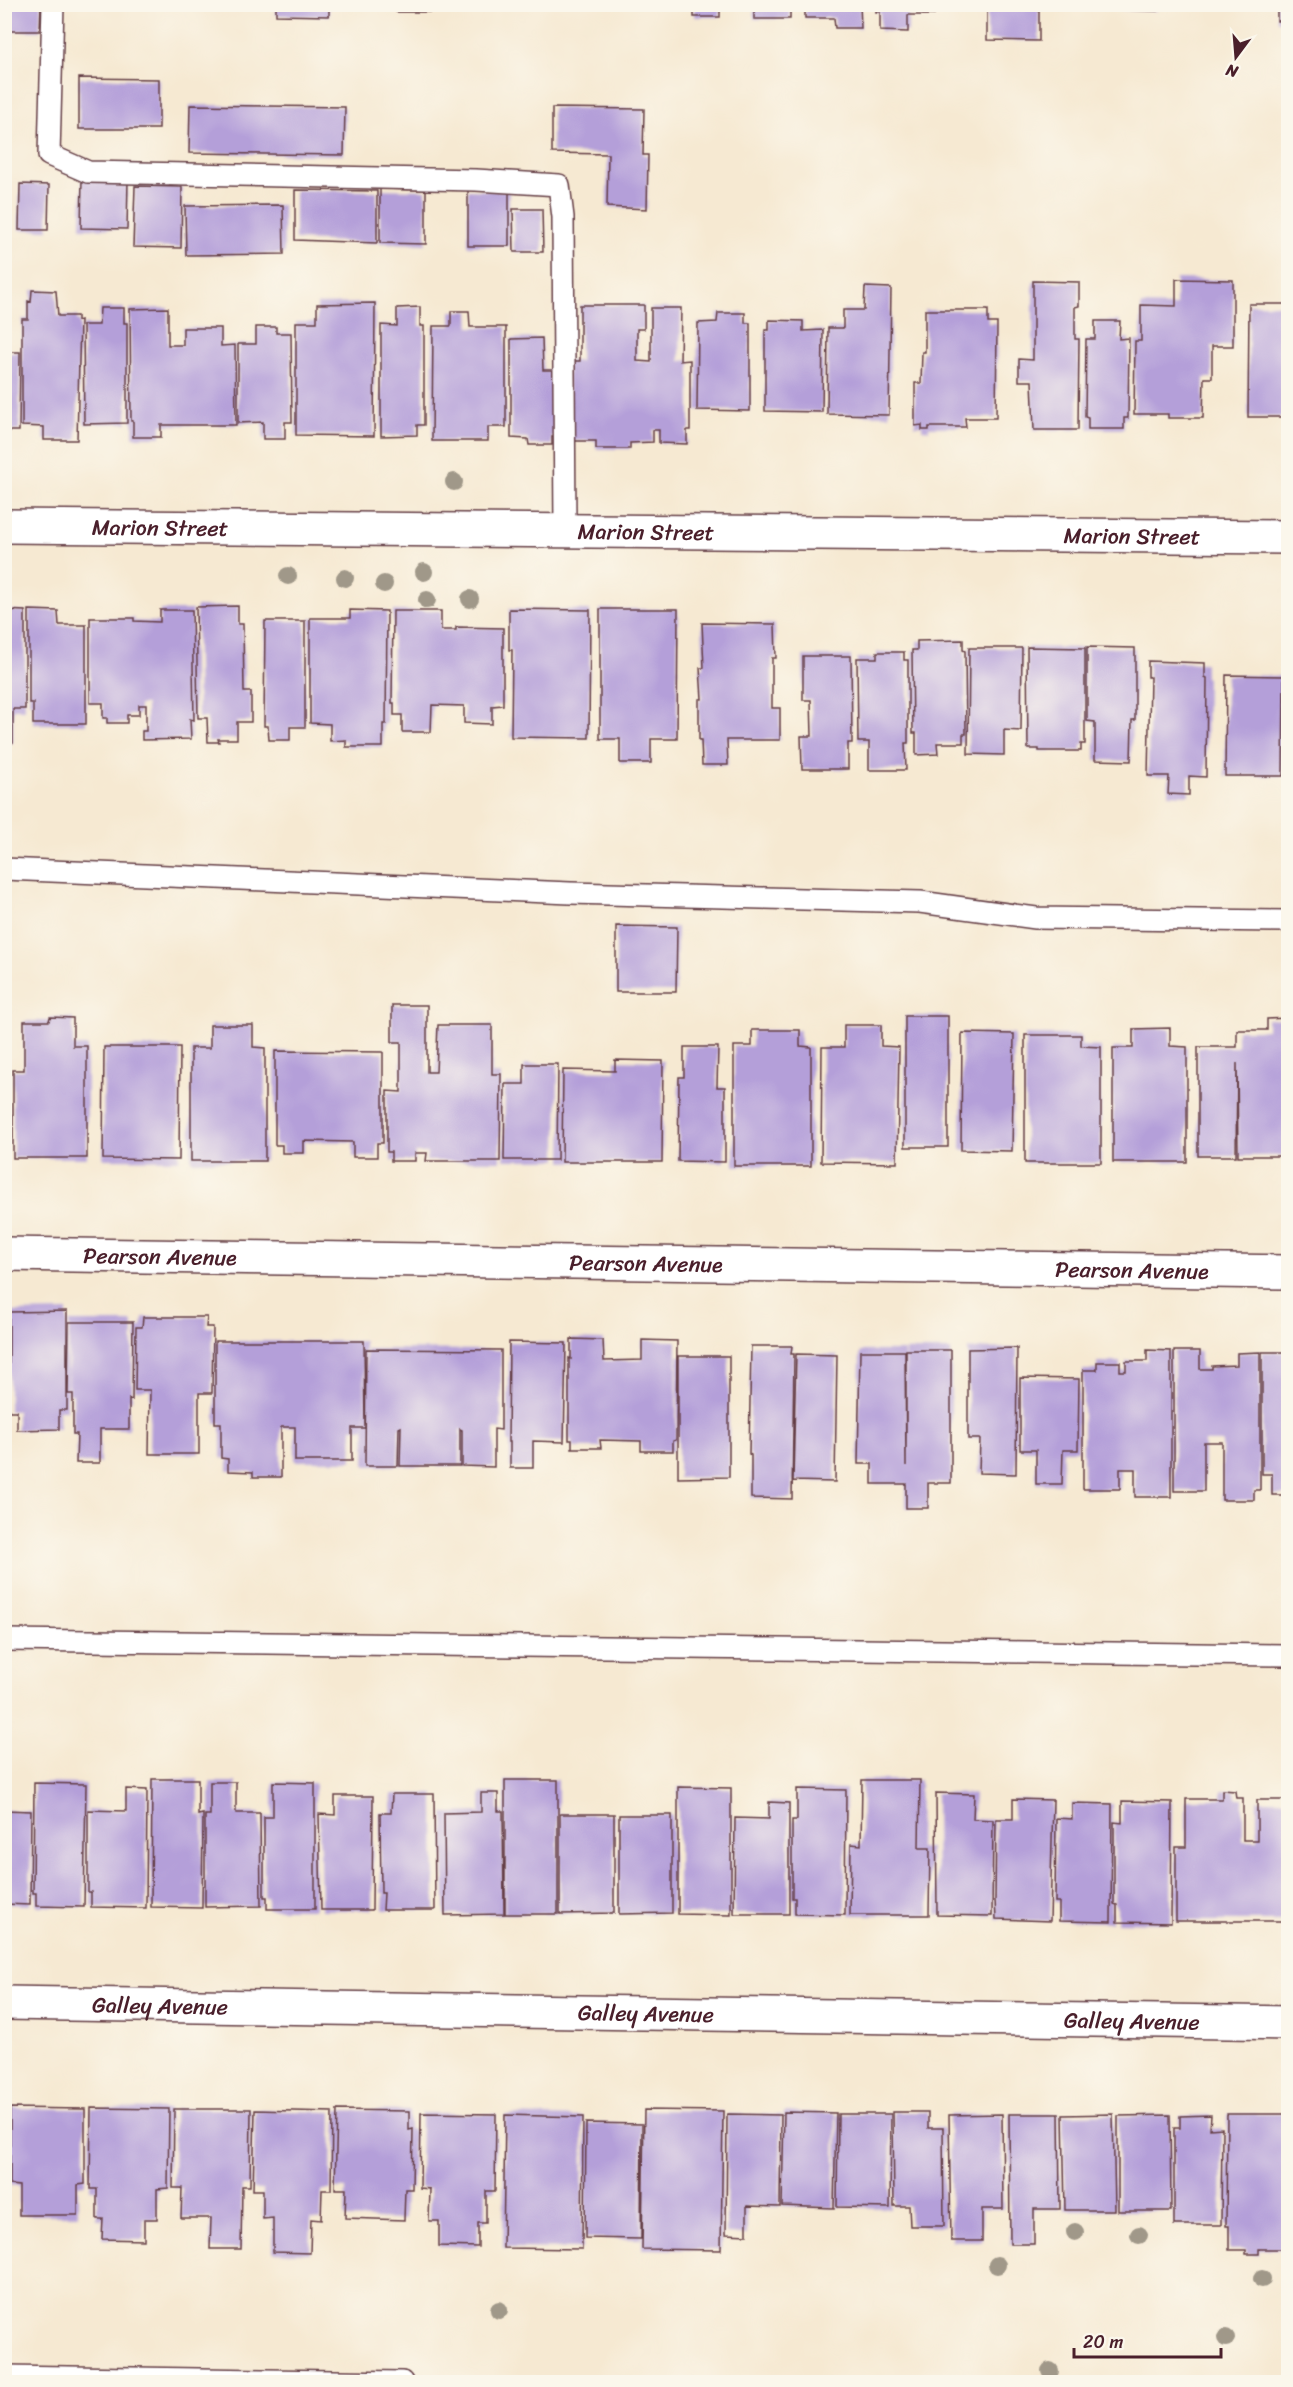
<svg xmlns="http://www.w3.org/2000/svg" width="1293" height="2387" viewBox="0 0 1293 2387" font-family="Sriracha,sans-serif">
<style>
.building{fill:#b49fd9}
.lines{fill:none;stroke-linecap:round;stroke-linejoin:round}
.lane-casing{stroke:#643d44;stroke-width:24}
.street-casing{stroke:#643d44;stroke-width:36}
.lane{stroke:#fff;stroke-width:21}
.street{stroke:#fff;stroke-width:33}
.tree{fill:#a09889}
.labels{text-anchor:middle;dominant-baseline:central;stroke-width:6;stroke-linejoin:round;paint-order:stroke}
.street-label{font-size:22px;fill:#4a1f2b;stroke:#fbf7ec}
</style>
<rect width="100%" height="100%" fill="#fbf7ec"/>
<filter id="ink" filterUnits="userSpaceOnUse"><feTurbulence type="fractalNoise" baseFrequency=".0167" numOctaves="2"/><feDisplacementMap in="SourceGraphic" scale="12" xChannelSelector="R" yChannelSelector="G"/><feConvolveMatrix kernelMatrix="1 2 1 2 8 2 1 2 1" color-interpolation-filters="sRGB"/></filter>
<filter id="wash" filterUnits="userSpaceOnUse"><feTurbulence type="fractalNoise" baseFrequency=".008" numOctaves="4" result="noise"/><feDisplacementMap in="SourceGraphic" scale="24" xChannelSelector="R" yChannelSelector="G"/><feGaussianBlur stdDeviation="1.35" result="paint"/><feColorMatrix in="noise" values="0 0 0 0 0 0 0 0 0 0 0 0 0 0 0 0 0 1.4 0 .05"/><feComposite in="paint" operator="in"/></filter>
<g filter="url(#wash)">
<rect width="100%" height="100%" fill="#f6e9d2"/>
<g id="blocks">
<path class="building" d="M4 4H41L40 31H4Z
M276 4H329V16L276 15Z
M396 4H457V12H396Z
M694 4H720V17H694Z
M754 4H790V19H754Z
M805 4H860L861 28H835L834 18H805Z
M876 4H934V15H908V32L880 31V12H876Z
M987 4H1039V41L987 40Z
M1120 4H1157V11L1120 10Z
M1277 4H1288V21H1277Z
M79 78 159 79V129H79Z
M190 105 345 107 344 155 189 153Z
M552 108 644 109 643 155H648L647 209 607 207 608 154 552 153Z
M82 178 128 179 127 229 81 228Z
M20 184 49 185 48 230H19Z
M135 186 182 187 181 248 133 247Z
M380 189 426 190V244L380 243Z
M295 190 377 191V243L295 240Z
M468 190 509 191V246H468Z
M283 205 284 254 186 255 185 206Z
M513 209H542L543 252H514Z
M1176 279 1233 280V346H1212V378H1204L1203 418H1168V414H1134L1135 341H1141V305L1176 306Z
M1033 281 1079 282V306L1075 307V339H1079L1078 430H1034L1032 381H1019V359L1033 360Z
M865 287 891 288 889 415 827 414 828 328H843V310H864Z
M32 290 56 291 58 316H77V321L80 320 77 440H44V427L22 426V319H28V301L31 302Z
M375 303 374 436 296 435V322H317V304Z
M1249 304H1288V417H1248Z
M580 305H644V329H637V361L651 362V308H681L680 361 690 360V430H687V444L659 443V430H653V442L630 443V449H596V441H571L567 361H580Z
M420 307V326H424V425H417V435L381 436V325L397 326V308Z
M100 308H124V323H127V423L84 424 83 325H99Z
M168 308V345H183V328H221V346L235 345 236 425H161V437H133V421H131L130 309Z
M925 310H988V323H997L996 418H965L966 427H929V430H922V425L915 426V383H921L922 352H925Z
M451 311H469L470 327H506V427H488V441H432L433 326H451Z
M718 313H745V323H750V411L697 410 698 323 717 322Z
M769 320 803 321V331L823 330 822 412 765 411V330H769Z
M1095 321H1120L1119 339 1129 338 1128 418H1124V429H1088V418L1085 417 1086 339H1095Z
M256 327H276V333H291L292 422H285V439H263V422L238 423V344H256Z
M542 338 543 370H557V437H552V445H529L528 439 511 438V339Z
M5 352H20L19 431H5Z
M238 606V624H243L244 692H251V722H237V739H218L219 742H208L207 718H198L196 607Z
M509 609 590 610 589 738 511 737 512 650H509Z
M600 609H678L677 739H651V763H620V739H600Z
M4 610 25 611V709H13V743H4Z
M29 610 58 611 59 625H86V724H33V703H29Z
M160 610H192L194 720 190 719 191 739 142 740V731H146V705H139V715H127V723H107V718H103V703H90V618H134V621L160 622Z
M350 610 387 611 386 724H383V747H346V740L330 741V724L310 723V618H350Z
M393 611H441V630H456V627L503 628V705L492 706V724L464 723V706L432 705 431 732H402V715H394V703H392Z
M265 621H305V727H290V740H269L268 726H264Z
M702 623 775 624 776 658H772V708H780V740H727L728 765H702L701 740H699V699H702L700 668H704Z
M963 640V650L965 651 966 734H963V743H937L938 754 916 755V733H913L912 650H917V641Z
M1027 647 1085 648V744H1081V751H1039V749H1028Z
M1087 647 1135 648V720H1132L1131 761 1095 760V722L1087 721Z
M969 648H1022L1021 731 1004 730V755L968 754Z
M877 652H904V660H908V743H905L906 770H869V742H858L857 658H877Z
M803 656H851L852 743H848V769H802L801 736H812L811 700H803Z
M1148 661 1205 663V677L1207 678 1206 777 1189 776V795L1168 794 1169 776H1148L1150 677H1148Z
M1226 675 1284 676 1283 776H1225Z
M616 926 677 927 676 992H616Z
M392 1005H427V1072H436L438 1025H492V1074H501L500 1161H426L427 1153H415V1161H391V1152H387V1091L401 1092V1042H392Z
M905 1016H948V1147H905Z
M50 1017 73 1018V1046H87V1158H13V1070H24V1021H49Z
M1288 1018V1156H1238L1237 1063 1236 1156H1198V1047H1237V1030H1267V1019Z
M210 1025H253V1047L265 1048V1161H191V1048H210Z
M844 1025H881V1046L899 1047 897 1163 821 1162 822 1047H844Z
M1170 1028V1046L1187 1047V1162H1113V1048H1133V1029Z
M752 1030H800V1046L811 1047V1166H734V1046H752Z
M962 1033 1014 1034 1012 1151 961 1150Z
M1025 1035H1081V1046L1101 1047V1163H1025Z
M104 1047H180L179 1160 103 1159Z
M684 1047H718L717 1087H725V1162L678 1161 679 1077H684Z
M275 1051 383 1052V1143H377V1157H353V1142L304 1141V1153H282V1145H275Z
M615 1060 663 1061 662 1162H562L563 1070 615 1071Z
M524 1064H558L557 1160H504L505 1084H524Z
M4 1072H7V1134H4Z
M67 1311V1410H59V1429L17 1430V1411H9V1312Z
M143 1317H207L206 1327H213L212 1393H199V1454H149L150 1390H135L136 1327H142Z
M69 1322H133L132 1400 129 1399V1429H100V1463H76L77 1434H73V1394H68Z
M571 1339 603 1340 604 1361 642 1360V1340L677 1341 676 1440 673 1441V1451H641V1441L600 1440 601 1448H572V1440H569V1358L571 1359Z
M215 1341H364L365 1428H352V1461H295V1427H281V1477H253V1472L228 1471V1459L221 1458V1423H215Z
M509 1342 566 1343 564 1442 533 1441V1468H510V1442H508Z
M751 1346H792L791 1354H794L792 1499 751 1498V1455L749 1454Z
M1017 1348 1016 1474 979 1473 980 1439H968V1349Z
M366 1349 501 1350V1430L494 1429V1467L462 1466V1430L460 1429V1466H400L401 1427 399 1428 398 1466H365Z
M906 1350H951V1483H928V1508H906V1484H872V1464H858L860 1351H905L906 1466Z
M1147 1350 1171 1351V1497H1135V1469H1120V1489H1083V1370H1097V1362H1120V1371H1126V1361H1147Z
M1174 1351H1200V1369H1212V1366L1237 1365V1353L1260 1352V1490H1254V1500H1222V1442H1204V1491H1174Z
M1262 1352H1286V1372H1288V1495H1272V1474H1262Z
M796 1354 837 1355 835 1482 793 1481Z
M678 1356H729V1477L678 1478Z
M1020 1378 1079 1379 1078 1450H1063L1062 1484H1036V1450H1020Z
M152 1779H198V1815L203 1814 202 1908 151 1907Z
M505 1780H558V1914H505Z
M862 1780H920L919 1848H930L929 1915H850L851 1844 861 1845Z
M210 1782H236V1813H260L261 1906 205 1907V1815H210Z
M273 1782 315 1783V1909H267V1897H264V1817H273Z
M34 1783 86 1784 84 1907 36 1906V1893H33Z
M678 1787 731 1788V1915L678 1914Z
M126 1789 147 1790 146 1908 91 1907V1892H88V1810L126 1811Z
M797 1789 846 1790 845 1915 795 1914V1898H792V1820H797Z
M1222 1790 1235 1791 1236 1798H1243V1840H1257V1800H1288V1921H1176V1847H1186V1799H1222Z
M481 1793H498V1811H503L504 1914 445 1915 444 1813 481 1812Z
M936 1793 974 1794 973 1819 993 1820 992 1916 937 1915Z
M392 1794H434L435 1910H383L384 1893H381L380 1813H391Z
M335 1796H373L372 1910H321L319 1814 335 1815Z
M1013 1799 1053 1800 1050 1921 996 1919 995 1900 996 1819H1013Z
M1122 1801 1172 1802 1171 1923 1117 1922V1905L1114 1904V1822L1122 1823Z
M769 1802 789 1803V1914H734L735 1818 769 1819Z
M1072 1803 1112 1804 1111 1922 1059 1921V1902H1055L1056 1818 1072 1819Z
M4 1810 31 1811 30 1905 4 1904Z
M560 1814H614V1913L560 1914Z
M619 1815H672V1913L619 1914Z
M10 2108 85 2109V2184L78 2185V2215H19V2186L10 2185Z
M91 2108 169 2109 168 2188 157 2189V2219H144V2240L102 2239 103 2219H97V2189H90Z
M174 2109H251L250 2186H242L241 2249H210L211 2218H181L182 2188H173Z
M255 2110 332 2112 331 2190H322L321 2220 311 2219 310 2253 273 2252V2218L263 2219V2190H253Z
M337 2110 409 2111V2130L413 2129 412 2189H405L404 2220 345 2218 346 2189H335Z
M644 2110 723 2111 721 2250 642 2249Z
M784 2112 836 2113 834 2208 782 2206Z
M893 2112H928V2128H943L944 2226H910L909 2206H894Z
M421 2113 496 2114 495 2191H486V2223H478V2247L439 2246V2221H429L430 2189 420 2188Z
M727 2114 781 2115 780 2207 747 2206V2235L726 2234Z
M838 2114H891L890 2208 837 2207Z
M1002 2114 1003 2209H982V2241H951L949 2115Z
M1009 2114H1059L1060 2209H1034V2244H1010Z
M1113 2114 1115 2210H1065L1063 2115Z
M1227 2114H1288V2249H1259V2254H1246V2250H1229V2226H1226Z
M505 2115 583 2117 582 2249 503 2248Z
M1170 2115 1171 2211H1118V2116Z
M1211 2115 1210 2129 1222 2128 1221 2225H1174V2128H1180V2116Z
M586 2123 642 2124 641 2239 585 2238Z"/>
</g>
</g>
<g filter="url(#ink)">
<use href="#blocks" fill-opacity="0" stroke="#643d44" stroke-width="1.5"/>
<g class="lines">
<g class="lane-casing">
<path id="lane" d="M53 4 49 155 88 172 476 180 559 185 563 217 565 529
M4 869 570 893 920 902 1036 918 1288 921
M4 1640 1288 1655
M4 2376 402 2382"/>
</g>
<g class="street-casing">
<g id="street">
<path id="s1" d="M4 526 1288 537"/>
<path id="s2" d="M4 1254 1288 1272"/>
<path id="s3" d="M4 2003 1288 2023"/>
</g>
</g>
<use href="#lane" class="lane"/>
<use href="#street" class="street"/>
</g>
<g class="tree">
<circle cx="454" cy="482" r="9"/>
<circle cx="424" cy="572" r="9"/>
<circle cx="288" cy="576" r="9"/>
<circle cx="345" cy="578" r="9"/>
<circle cx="384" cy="584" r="9"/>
<circle cx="470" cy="599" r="9"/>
<circle cx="427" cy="600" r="9"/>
<circle cx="1075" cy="2232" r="9"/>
<circle cx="1139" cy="2235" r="9"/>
<circle cx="997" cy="2265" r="9"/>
<circle cx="1262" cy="2279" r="9"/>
<circle cx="499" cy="2310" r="9"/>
<circle cx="1226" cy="2338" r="9"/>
<circle cx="1050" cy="2371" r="9"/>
</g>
</g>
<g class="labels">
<g class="street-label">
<text stroke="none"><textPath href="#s1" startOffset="156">Marion Street</textPath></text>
<text stroke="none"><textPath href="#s1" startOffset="642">Marion Street</textPath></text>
<text stroke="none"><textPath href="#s1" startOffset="1128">Marion Street</textPath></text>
<text stroke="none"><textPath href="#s2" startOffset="156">Pearson Avenue</textPath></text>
<text stroke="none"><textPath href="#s2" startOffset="642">Pearson Avenue</textPath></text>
<text stroke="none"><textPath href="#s2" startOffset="1128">Pearson Avenue</textPath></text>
<text stroke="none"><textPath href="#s3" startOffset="156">Galley Avenue</textPath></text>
<text stroke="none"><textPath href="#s3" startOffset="642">Galley Avenue</textPath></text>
<text stroke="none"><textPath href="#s3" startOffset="1128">Galley Avenue</textPath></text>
</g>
</g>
<rect width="1293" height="2387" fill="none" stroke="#fbf7ec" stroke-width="24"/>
<g transform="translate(1236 57) rotate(196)" stroke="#fbf7ec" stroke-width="4.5" paint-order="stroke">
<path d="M0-4.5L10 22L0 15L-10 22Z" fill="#4a1f2b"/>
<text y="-9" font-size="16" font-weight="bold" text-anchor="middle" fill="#4a1f2b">N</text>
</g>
<path d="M1074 2348v9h147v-9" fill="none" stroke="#4a1f2b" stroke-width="3"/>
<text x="1083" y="2348" font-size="18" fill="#4a1f2b" stroke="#fbf7ec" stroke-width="4.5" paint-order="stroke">20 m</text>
</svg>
